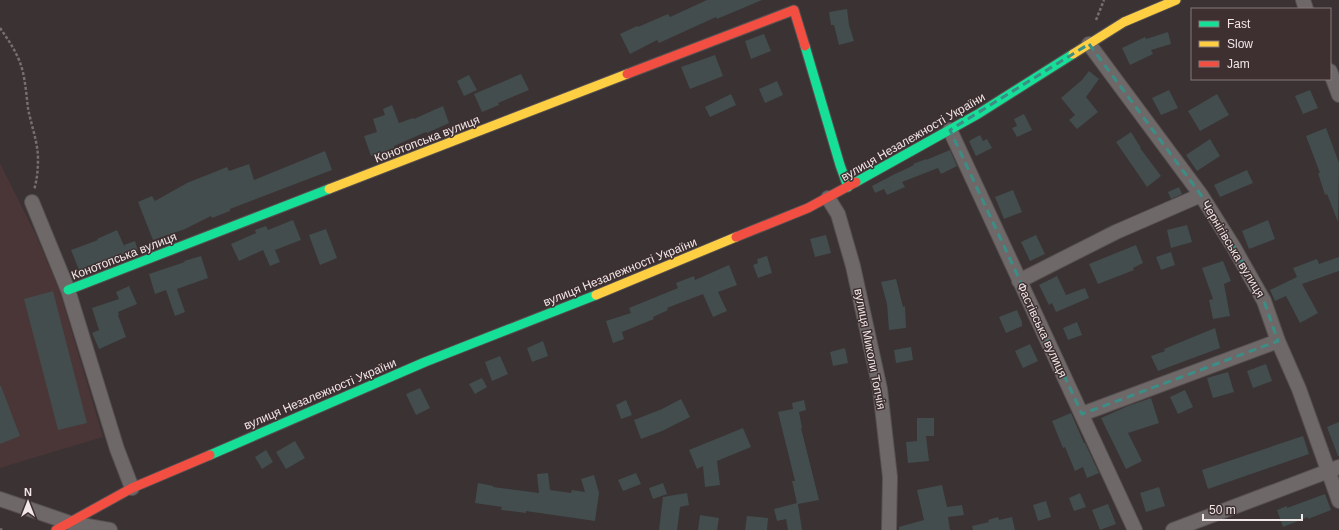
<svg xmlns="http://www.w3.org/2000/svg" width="1339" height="530" viewBox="0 0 1339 530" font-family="Helvetica,sans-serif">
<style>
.built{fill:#4a3537}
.building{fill:#434d4d}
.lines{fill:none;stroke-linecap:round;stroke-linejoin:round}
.street-casing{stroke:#575051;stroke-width:16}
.fast-casing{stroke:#575051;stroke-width:11}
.slow-casing{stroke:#575051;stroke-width:11}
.jam-casing{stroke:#575051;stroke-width:11}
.path{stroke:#756f6f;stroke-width:2.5;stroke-dasharray:3 2;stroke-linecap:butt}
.street{stroke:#6e6869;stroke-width:14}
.fast{stroke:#16e098;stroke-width:9}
.slow{stroke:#ffcf43;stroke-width:9}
.jam{stroke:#f24e42;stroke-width:9}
.rail{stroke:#716c6c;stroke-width:3;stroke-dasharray:6 3;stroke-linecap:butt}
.marked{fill:none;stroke:#3c8d86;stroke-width:3;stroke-dasharray:8 5;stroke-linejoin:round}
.labels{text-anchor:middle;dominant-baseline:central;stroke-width:3;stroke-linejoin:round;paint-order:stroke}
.street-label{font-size:12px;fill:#f1e7e8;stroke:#3e2f30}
</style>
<rect width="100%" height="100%" fill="#3a3233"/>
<path class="built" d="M0 163 36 235 60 292 103 437 0 468Z"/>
<path class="building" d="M707 0H762L717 19 716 17 659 43 657 40 630 54 620 34 637 26 638 27 668 14 670 17Z
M847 9 849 25 854 41 839 45 834 25H831L829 12Z
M1168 32 1171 44 1151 50 1153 54 1130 65 1122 48 1145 37 1146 39Z
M764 34 771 51 751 59 745 41Z
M715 55 723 76 690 89 681 67Z
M1089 71 1099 79 1086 97 1098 112 1077 129 1069 120 1075 115 1061 98 1082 80Z
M521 74 529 90 498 103 499 105 482 112 474 94Z
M469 75 477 90 464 96 457 81Z
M777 81 783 95 765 103 759 89Z
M1169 90 1178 108 1161 115 1152 98Z
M1310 90 1318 108 1303 114 1295 96Z
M731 94 736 105 710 117 705 107Z
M1217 94 1229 115 1200 131 1188 111Z
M392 105 399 123 413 118 414 119 443 106 449 123 427 133 426 132 394 146V148L371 156 364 136 377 132 373 119 385 115 383 109Z
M1024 114 1032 130 1017 137 1012 128 1017 126 1014 119Z
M1326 128 1339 163 1338 222 1327 194 1325 195 1318 173H1320L1306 136Z
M1131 132 1141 148H1140L1161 176 1147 187 1116 142Z
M980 135 983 141 987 139 992 148 976 156 969 141Z
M1210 139 1220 156 1197 171 1186 155Z
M950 150 957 166 941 174 938 168 902 182 905 187 887 195 884 189 875 193 872 186 891 176 914 165 913 164 926 159V160Z
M325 151 332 170 230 209V211L212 218 211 216 185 229 153 240 138 202 152 196 155 201 187 183 227 167 229 171 249 164 254 180Z
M1247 170 1253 183 1220 197 1214 185Z
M1179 187 1182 194 1171 199 1168 192Z
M1013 190 1022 212 1004 219 995 197Z
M293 220 301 240 275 250 280 262 270 266 263 250 239 261 231 244 256 233 255 230 266 226 268 230Z
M1268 220 1275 239 1249 249 1242 231Z
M1187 225 1192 242 1171 248 1167 230Z
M326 229 337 258 320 265 309 235Z
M117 230 125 248 124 245 135 241 138 251 127 255 126 253 108 261 107 260 79 270 71 250 98 240 97 239Z
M826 235 831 253 815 257 810 239Z
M1036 235 1045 254 1030 261 1021 242Z
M1136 245 1143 263 1133 268 1134 270 1098 284 1089 264Z
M1171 252 1175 265 1161 270 1156 257Z
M201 256 208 278 177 289 185 312 175 316 166 290 155 294 149 274 185 262 184 261Z
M767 256 772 273 758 278 753 265 758 263 757 259Z
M1339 257V271L1302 284 1318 313 1300 323 1286 296 1275 301 1270 290 1297 277 1293 268 1317 259 1319 264Z
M1223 261 1231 281 1224 284 1230 316 1213 319 1209 300 1213 299 1202 268Z
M729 265 737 285 718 292 727 311 713 317 703 294 667 308 668 310 653 317 654 319 622 332 624 339 613 343 606 321 631 313 629 308 678 288 676 283 694 276 695 280Z
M1057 276 1066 295 1085 288 1089 298 1056 312 1052 303 1049 305 1039 285Z
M896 279 903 307 905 306 906 328 889 330 887 304 881 282Z
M129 286 137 304 118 312 119 315H118L126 337 99 349 92 333 99 330 92 308 119 299 116 292Z
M53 291 87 423 58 430 24 299Z
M1017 310 1022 322V326L1006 333 999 317Z
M1077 322 1082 335 1068 340 1063 328Z
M1215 328 1220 348 1158 371 1151 356 1165 351 1164 349Z
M543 341 548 356 532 362 527 348Z
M1030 344 1038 361 1023 368 1015 351Z
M911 347 913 360 896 363 894 350Z
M845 348 848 363 833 366 830 352Z
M500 356 508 374 492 381 485 362Z
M1266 364 1272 381 1253 388 1247 371Z
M1228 372 1234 392 1213 398 1207 378Z
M482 378 487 387 475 394 469 384Z
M0 386H1L20 436 0 444Z
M420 388 430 408 416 415 406 394Z
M1185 390 1193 407 1178 414 1170 397Z
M1151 398 1159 423 1128 433 1142 461 1126 469 1101 418 1128 406Z
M681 399 690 417 662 431 641 439 634 420 662 409Z
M626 400 632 415 621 419 616 405Z
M804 400 806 410 799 412 802 428H801L819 500 798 504 802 530H788L786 519 777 521 774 509 797 503 792 481H795L778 412 793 409 792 403Z
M1071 413 1084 443H1085L1099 473 1087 478 1083 467 1075 471 1065 447 1063 448 1052 421Z
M917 418H934V436H926L929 461 908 463 906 442 917 441Z
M1339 422V456H1338L1327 427Z
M743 428 751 447 717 461 720 485 705 487 703 466 697 469 689 450Z
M1303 436 1309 454 1208 489 1202 470Z
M295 441 305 458 286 469 276 452Z
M266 450 273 462 262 469 255 457Z
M548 473 550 490 571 493 572 490 585 492 581 479 594 475 599 493 595 521 526 511V513L501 510 502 507 475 503 478 483 493 486V487L539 493 537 474Z
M636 473 641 484 623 491 618 480Z
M663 483 667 494 653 499 649 488Z
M942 485 947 507 962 505 964 515 948 517 950 530H899V527L924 520 917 490Z
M1159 487 1165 506 1146 512 1140 493Z
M687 493 689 505 680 507 677 530H659L663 497Z
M1080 493 1086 507 1074 511 1069 498Z
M1325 494 1331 510 1308 519V517L1283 527 1277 510 1287 506V508Z
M1046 501 1051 517 1038 521 1033 505Z
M1108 504 1116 524 1100 530 1092 510Z
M700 515 719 518 717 530H698Z
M747 516 768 518 767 530H745Z
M998 517 999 520 1012 517 1015 530H973L972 526 989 522 988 520Z"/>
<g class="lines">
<g class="street-casing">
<path id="street" d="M1303 0 1306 9
M1089 44 1201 195 1233 246 1264 301 1278 341 1299 389 1339 501
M1330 71 1339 95
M950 130 1135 530
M828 198 838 214 853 266 880 389 890 477 889 530
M32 202 68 290 117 449 132 488
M1019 281 1116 232 1201 195
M1082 414 1278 341
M0 499 70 523 110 530
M1173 530 1339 467"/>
</g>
<g class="fast-casing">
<path id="fast" d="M805 46 840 165 848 187
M856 182 978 114 1073 54
M68 290 329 189
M210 455 425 362 596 295"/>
</g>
<g class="slow-casing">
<path id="slow" d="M1073 54 1124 22 1176 0
M329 189 627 74
M596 295 736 237"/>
</g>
<g class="jam-casing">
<path id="jam" d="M627 74 794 10 805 46
M736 237 808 208 856 182
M56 530 132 488 210 455"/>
</g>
<path class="path" d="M1096 20 1104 0
M0 28C7 38 14 48 19 60 25 74 26 92 28 108 31 125 38 142 38 159 38 170 37 180 34 190"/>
<use href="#street" class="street"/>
<use href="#fast" class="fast"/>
<use href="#slow" class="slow"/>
<use href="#jam" class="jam"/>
<path class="rail" d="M0 529 2 530"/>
</g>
<path class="marked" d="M1089 44 1201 195 1233 246 1264 301 1278 341 1082 414 950 130Z"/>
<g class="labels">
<g class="street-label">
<text transform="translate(913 137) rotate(-30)">вулиця Незалежності України</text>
<text transform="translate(427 139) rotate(-21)">Конотопська вулиця</text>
<text transform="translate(1233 249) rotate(59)">Чернігівська вулиця</text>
<text transform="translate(124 256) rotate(-21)">Конотопська вулиця</text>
<text transform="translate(620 272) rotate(-22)">вулиця Незалежності України</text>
<text transform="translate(1042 330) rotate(65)">Фастівська вулиця</text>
<text transform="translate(870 349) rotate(79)">вулиця Миколи Топчія</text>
<text transform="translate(320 394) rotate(-23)">вулиця Незалежності України</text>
</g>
</g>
<rect x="1191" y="8" width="140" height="72" fill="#3e2f30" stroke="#86797a"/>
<rect x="1199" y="21" width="20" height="6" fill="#16e098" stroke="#86797a"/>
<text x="1227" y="28" font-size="12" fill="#f1e7e8">Fast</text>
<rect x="1199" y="41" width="20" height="6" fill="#ffcf43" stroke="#86797a"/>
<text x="1227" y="48" font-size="12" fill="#f1e7e8">Slow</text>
<rect x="1199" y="61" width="20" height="6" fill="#f24e42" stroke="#86797a"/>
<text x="1227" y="68" font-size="12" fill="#f1e7e8">Jam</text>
<g transform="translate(28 502)" stroke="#3e2f30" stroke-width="3" paint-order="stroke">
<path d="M0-3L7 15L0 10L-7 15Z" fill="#f1e7e8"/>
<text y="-6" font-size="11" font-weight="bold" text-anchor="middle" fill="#f1e7e8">N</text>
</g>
<path d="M1203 514v6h99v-6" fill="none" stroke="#f1e7e8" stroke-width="2"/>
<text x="1209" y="514" font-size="12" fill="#f1e7e8" stroke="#3e2f30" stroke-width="3" paint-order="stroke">50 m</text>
</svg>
